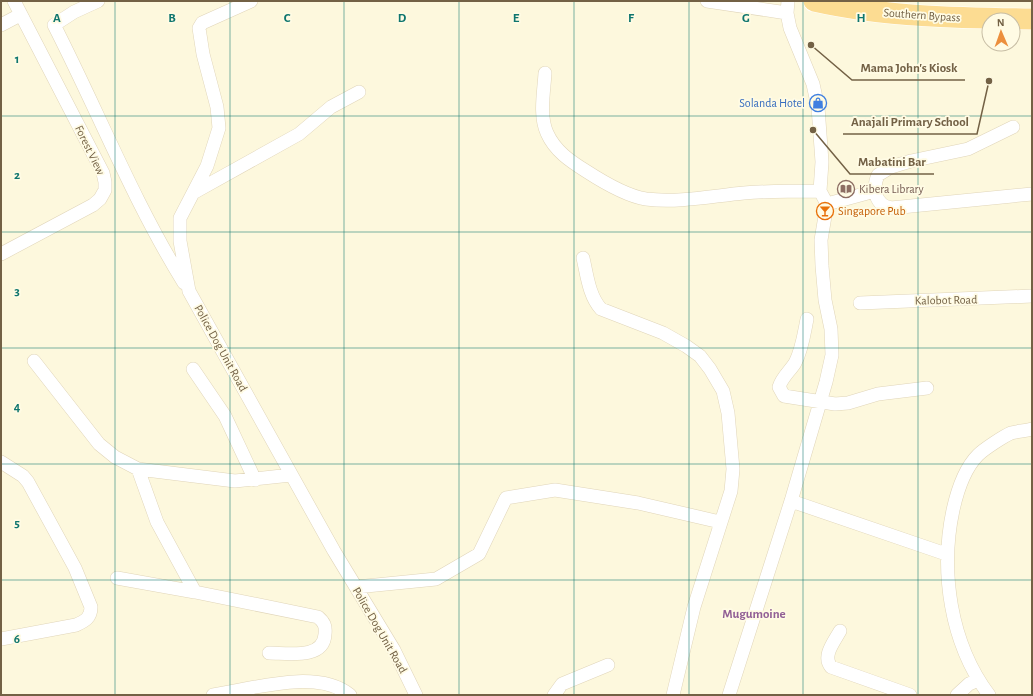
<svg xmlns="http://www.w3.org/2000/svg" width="1033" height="696" viewBox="0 0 1033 696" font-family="'Alegreya Sans',sans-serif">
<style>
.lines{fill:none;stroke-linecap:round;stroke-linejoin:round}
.minor-casing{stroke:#e0d5b9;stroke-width:14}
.trunk-casing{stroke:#fff;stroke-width:22}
.minor{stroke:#fff;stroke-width:13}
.trunk{stroke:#fcdc92;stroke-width:21}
.grid{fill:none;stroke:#0f766e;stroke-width:1;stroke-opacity:0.55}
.labels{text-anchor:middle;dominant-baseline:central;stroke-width:3.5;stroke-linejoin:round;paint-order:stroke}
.street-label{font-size:12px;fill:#736145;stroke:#fffbe4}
.shop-label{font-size:12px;fill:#366cbe;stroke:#fffbe4;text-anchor:end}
.education-label{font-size:12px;fill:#785e54;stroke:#fffbe4;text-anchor:start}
.food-label{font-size:12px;fill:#c56008;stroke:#fffbe4;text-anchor:start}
.neighbourhood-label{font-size:13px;font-weight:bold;fill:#926096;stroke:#fffbe4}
.grid-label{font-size:13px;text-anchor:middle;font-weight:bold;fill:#0f766e;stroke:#fffbe4;stroke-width:3.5;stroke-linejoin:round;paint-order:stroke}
.leader{fill:none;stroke:#736145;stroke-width:1.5}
.callout-dot{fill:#736145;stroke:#fffbe4;stroke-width:1.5}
.callout-label{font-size:13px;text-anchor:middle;font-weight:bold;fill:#736145;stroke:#fffbe4;stroke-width:3.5;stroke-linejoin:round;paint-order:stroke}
</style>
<rect width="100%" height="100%" fill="#fdf8dd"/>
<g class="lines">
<g class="minor-casing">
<path id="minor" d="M98 1 74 12 54 25C98 111 133 201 184 283
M251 1 202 23 199 28 203 54 217 107 219 128 207 166 180 218V241L189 291 334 551 394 650 416 695
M707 1 787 13
M1 25 20 15
M545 73C544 91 539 116 547 133 555 151 570 161 586 171 603 182 626 196 646 199 678 203 712 196 744 193 769 191 794 191 820 191
M1013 127 968 149 911 161 891 167 878 175C872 189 875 205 891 208L1032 194
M193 193 299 134 331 107 359 92
M827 204 875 191
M1 254 93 205 100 199 105 190V182L103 173 14 1
M583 258C587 275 589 296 601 309L663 333 686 346 700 356 710 369 723 391 728 413 733 469 731 491 694 607 673 695
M860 303 1032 296
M807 319C804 334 802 350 795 363 790 371 782 377 779 387L784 396 835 404 848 403 878 394 927 388
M34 361 99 444 115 457 138 469 235 481 291 475
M193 369 225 416 255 480
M1 462 23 476 28 482 75 568 91 607C91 618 85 621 76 625L1 639
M138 469 157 522 195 592 318 617C324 622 326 626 325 634 324 660 287 653 269 653
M791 501 946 554
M117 578 195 592
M356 587 436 579 479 554 506 498 555 490 638 503 720 522
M840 631C834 642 822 656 831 667L910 695
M213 695C252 689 317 668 350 695
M554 695 562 684 608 665
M729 695 791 501 826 382 832 355 831 329 825 300 822 266 821 240 827 204 820 191 822 162 818 107 813 84 790 28 787 13 788 1
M957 695 969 684 978 680
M989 695C950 643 940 571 953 510 957 492 965 468 978 455 984 449 1004 436 1011 433 1018 431 1025 431 1032 429"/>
</g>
<g class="trunk-casing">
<path id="trunk" d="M814 1C885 17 959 18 1032 19"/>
</g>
<use href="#minor" class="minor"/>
<use href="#trunk" class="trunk"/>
</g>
<path class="grid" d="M115 1V695M230 1V695M344 1V695M459 1V695M574 1V695M689 1V695M803 1V695M918 1V695M1 116H1032M1 232H1032M1 348H1032M1 464H1032M1 580H1032"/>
<defs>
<g id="shop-ring" transform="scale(0.9)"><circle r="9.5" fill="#fffbe4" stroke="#3f7fe0" stroke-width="1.5"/><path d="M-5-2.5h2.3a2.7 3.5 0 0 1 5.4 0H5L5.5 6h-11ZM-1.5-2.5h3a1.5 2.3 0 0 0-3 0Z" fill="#3f7fe0"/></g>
<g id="library-ring" transform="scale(0.9)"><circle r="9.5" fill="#fffbe4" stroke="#8d6e63" stroke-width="1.5"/><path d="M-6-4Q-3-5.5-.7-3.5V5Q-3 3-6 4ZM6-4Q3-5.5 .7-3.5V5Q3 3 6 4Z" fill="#8d6e63"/></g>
<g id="bar-ring" transform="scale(0.9)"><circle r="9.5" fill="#fffbe4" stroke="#e8710a" stroke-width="1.5"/><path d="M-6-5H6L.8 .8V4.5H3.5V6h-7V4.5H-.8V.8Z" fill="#e8710a"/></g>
</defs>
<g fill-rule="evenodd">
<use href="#shop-ring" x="818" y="103"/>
<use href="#library-ring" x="846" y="189"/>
<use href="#bar-ring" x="825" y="211"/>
</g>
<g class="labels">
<g class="street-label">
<text transform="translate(922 15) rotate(4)">Southern Bypass</text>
<text transform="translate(90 150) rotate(64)">Forest View</text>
<text transform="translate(946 300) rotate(-1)">Kalobot Road</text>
<text transform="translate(221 348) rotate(61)">Police Dog Unit Road</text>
<text transform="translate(380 630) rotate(60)">Police Dog Unit Road</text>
</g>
<g class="shop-label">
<text x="805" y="103">Solanda Hotel</text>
</g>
<g class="education-label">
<text x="859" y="189">Kibera Library</text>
</g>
<g class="food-label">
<text x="838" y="211">Singapore Pub</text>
</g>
<g class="neighbourhood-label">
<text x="754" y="614">Mugumoine</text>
</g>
</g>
<g class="grid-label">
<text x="57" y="22">A</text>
<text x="172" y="22">B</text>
<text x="287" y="22">C</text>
<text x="402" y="22">D</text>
<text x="516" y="22">E</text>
<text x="631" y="22">F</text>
<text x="746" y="22">G</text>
<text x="861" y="22">H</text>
<text x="17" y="63">1</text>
<text x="17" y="179">2</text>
<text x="17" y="295">3</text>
<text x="17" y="411">4</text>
<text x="17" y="527">5</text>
<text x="17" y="643">6</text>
</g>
<path class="leader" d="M811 45L852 80H965M989 81L977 134H843M813 130L850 174H934"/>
<g class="callout-dot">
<circle cx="811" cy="45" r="4"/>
<circle cx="989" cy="81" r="4"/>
<circle cx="813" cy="130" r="4"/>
</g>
<g class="callout-label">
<text x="909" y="72">Mama John's Kiosk</text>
<text x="910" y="126">Anajali Primary School</text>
<text x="892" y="166">Mabatini Bar</text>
</g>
<rect width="1033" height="696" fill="none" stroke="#736145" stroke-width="4"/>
<g transform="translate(1001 32) rotate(358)"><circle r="19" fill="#fffbe4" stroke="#c7bda4"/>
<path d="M0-3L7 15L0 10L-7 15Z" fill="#ec8f3d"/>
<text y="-6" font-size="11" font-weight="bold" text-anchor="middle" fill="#736145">N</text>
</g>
</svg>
